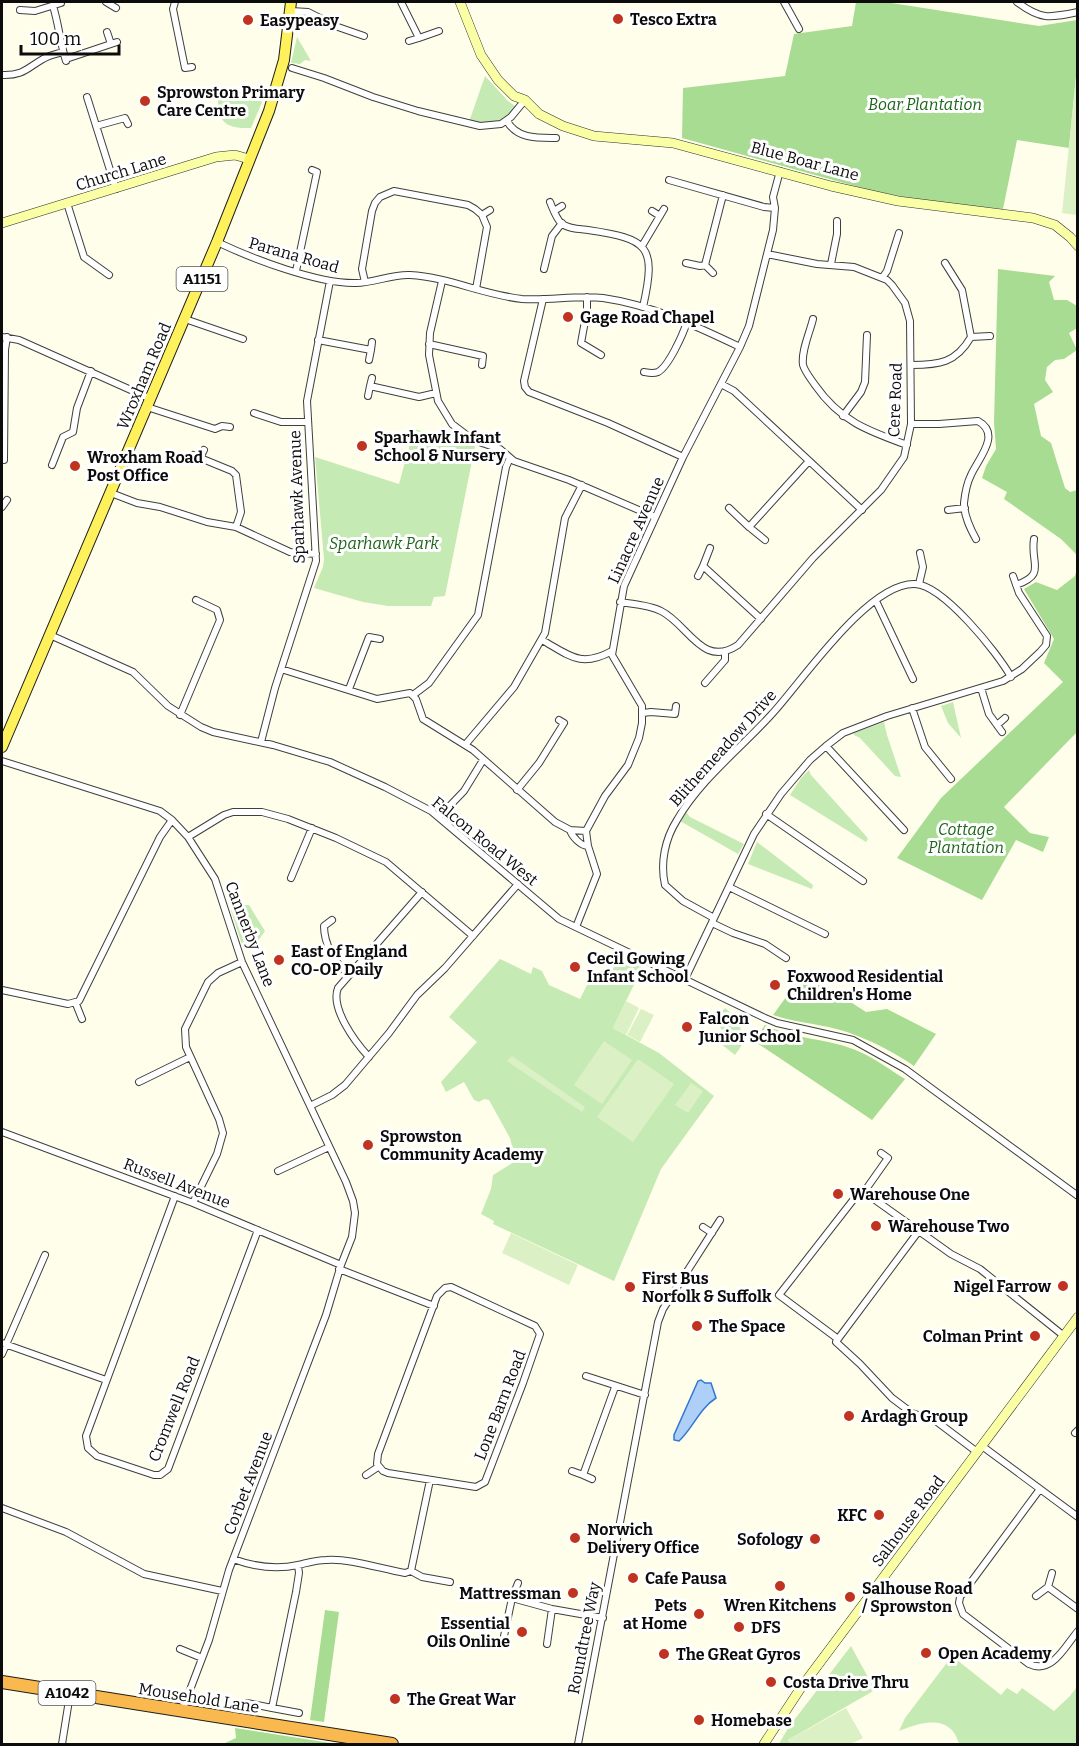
<svg xmlns="http://www.w3.org/2000/svg" width="1079" height="1746" viewBox="0 0 1079 1746" font-family="Bitter,serif">
<style>
.green{fill:#c6eab3}
.forest{fill:#a7dc92}
.pitch{fill:#dbf1c5}
.water{fill:#adcff8;stroke:#3177d2;stroke-width:1.5}
.lines{fill:none;stroke-linecap:round;stroke-linejoin:round}
.street-casing{stroke:#3f3f3f;stroke-width:8}
.secondary-casing{stroke:#2e2e2e;stroke-width:10}
.primary-casing{stroke:#1d1d1d;stroke-width:12}
.highway-casing{stroke:#1d1d1d;stroke-width:14}
.street{stroke:#fff;stroke-width:6}
.secondary{stroke:#faffa5;stroke-width:9}
.primary{stroke:#fef15c;stroke-width:10}
.highway{stroke:#fab94e;stroke-width:12}
.poi-dot{fill:#c0331f;stroke:#fff;stroke-width:2}
.labels{text-anchor:middle;dominant-baseline:central;stroke-width:6;stroke-linejoin:round;paint-order:stroke}
.shield{fill:#fff;stroke:#555;stroke-width:1.5}
.shield-label{font-size:15px;font-weight:bold;fill:#0c0c0c}
.poi-label{font-size:16px;font-weight:bold;fill:#0c0c0c;stroke:#fff;text-anchor:start}
.park-label{font-size:16px;font-style:italic;fill:#1d651a;stroke:#fff}
.street-label{font-size:16px;fill:#0c0c0c;stroke:#fff}
</style>
<rect width="100%" height="100%" fill="#fffeea"/>
<path class="green" d="M297 37 311 61 305 60 300 64 291 63Z
M485 76 508 101 515 106 514 113 498 125 471 124 469 122Z
M217 88 249 92 262 102 251 128C217 129 219 116 217 88Z
M414 429 475 446 445 596 434 597 431 606H388L363 602 314 588 323 567 324 559 315 457 399 484Z
M953 702 961 738 948 723 941 706Z
M884 722 887 735 901 777 895 776 860 738 854 735V733Z
M809 770 811 775 866 836 868 839 866 842 790 795 801 778Z
M686 812 690 817 744 844 738 854 680 821Z
M757 842 813 885 812 889 748 864Z
M245 905H249L265 931 258 941 248 947 242 945 231 910Z
M620 953 644 964 613 1028 659 1053 714 1096 661 1169 614 1281 493 1224 494 1221 481 1214 491 1189 493 1175 519 1159 512 1146 510 1138 489 1100 484 1099 479 1102 474 1100 464 1082 446 1092 441 1082 477 1042 449 1017 500 959 531 974 533 967 542 971 549 985 580 999 593 973 600 971 610 976Z
M725 1008 738 1019 744 1042 735 1055 716 1040 724 1031 713 1021Z
M851 1646 875 1690 788 1740 791 1744H779L788 1728Z
M952 1656 1001 1695 1007 1688 1017 1694 1022 1688 1054 1711 1069 1697 1077 1687V1744H959C951 1713 920 1722 899 1731L905 1718Z"/>
<path class="forest" d="M856 2H885L1039 26 1077 20V67L1069 148 1017 140 1003 209 930 202 869 190 682 138 683 88 785 76 794 34 852 26Z
M998 269 1055 276 1049 282 1054 300H1067L1077 306V328L1069 333 1077 350 1064 359 1055 360 1047 367 1045 380 1053 392 1034 404 1041 436 1051 443 1065 488 1070 492 1077 490V555L1061 539 1004 499 1007 492 982 478 986 466 996 449 994 422Z
M1077 568V732L1004 807 1030 833 1049 837 1043 852 1016 840 982 900 897 858 941 798 1063 682 1044 663 1054 639 1024 589 1036 582 1057 590 1075 576Z
M818 981 866 1012 887 1009 936 1034 914 1066C894 1052 870 1040 847 1032 823 1024 797 1023 773 1015L797 982Z
M765 1025C795 1040 830 1038 860 1052 876 1059 890 1070 905 1079L872 1120 754 1041Z
M325 1610 339 1612 324 1722 310 1720Z
M235 1728 337 1744H223L236 1738Z"/>
<path class="pitch" d="M1077 67V215L1062 213Z
M626 1001 639 1008 626 1035 613 1028Z
M641 1009 654 1015 640 1042 627 1035Z
M604 1041 632 1060 602 1104 574 1085Z
M512 1056 585 1107 582 1112 507 1061Z
M638 1059 674 1084 633 1142 597 1117Z
M691 1083 703 1091 688 1113 675 1105Z
M511 1233 578 1265 569 1285 502 1253Z
M846 1708 863 1738 851 1744H791L788 1740Z"/>
<path class="water" d="M701 1380 705 1383H711L716 1398C699 1409 693 1428 679 1441L674 1440V1435L698 1381Z"/>
<g class="lines">
<g class="street-casing">
<path id="street" d="M106 2 116 8
M175 2 173 9 185 68 192 67
M401 2 419 38 439 31
M784 2 799 29
M1017 2C1041 20 1049 18 1078 12
M53 6C59 25 60 43 66 61
M20 10 35 11 61 3
M291 11 308 12 338 27 364 36
M107 32 111 44
M409 41 419 38
M66 59 117 42
M292 68 324 78 373 97 418 111 480 126 501 124 511 117 525 100
M2 75C23 76 27 68 43 59 49 55 56 54 63 52
M87 97 116 189
M507 121C517 139 537 138 556 138
M96 126 125 118 128 124
M669 180 764 207 775 208
M550 202C553 209 556 218 561 223 568 229 579 229 588 230 648 239 657 245 643 307
M67 203 84 257 109 275
M554 211 562 206
M652 211 660 216
M482 215 490 210
M217 242C253 259 318 284 356 283 374 283 392 274 410 275 448 277 484 295 522 299 549 301 576 295 603 298 652 305 696 326 740 347
M642 246 664 209
M686 263 700 266 705 265 723 195
M831 264 837 234V221
M705 265 713 273
M544 269 552 236 562 223
M296 271 317 172 312 170
M882 278 887 271 899 233
M442 281 430 333 429 355 438 401 452 424 473 440 500 449 514 461 569 480 655 517
M365 282 362 269 372 211 375 203 380 197 394 191 468 205 475 209 482 215 487 227 476 289
M587 297V310L581 343 601 355
M543 299 524 381 525 387 529 392 608 423 683 457
M185 319 243 339
M813 319C810 332 801 351 803 365 805 372 811 379 815 385 840 421 868 431 907 445
M2 337 19 340 151 399
M971 337 990 336
M318 340 371 350 372 342
M429 344 483 356 482 365
M369 360 371 350
M911 365C939 365 956 363 971 337L962 290 945 263
M644 372C649 373 653 374 658 372 669 366 683 334 687 322
M372 378 370 386 419 397 436 393
M721 384 734 391 862 510
M368 396 370 386
M147 407 215 429 222 426 230 427
M254 413 281 422H307
M843 416 861 392 865 382 867 335
M911 424H939L978 421C1002 434 978 459 971 475 967 483 965 493 964 503 964 516 970 528 976 539
M193 455 232 471 236 475 241 512 236 527
M200 458 204 450
M4 460 5 350 7 337
M52 465 63 437 73 432 77 408 91 371
M111 493 137 503 160 507 207 522 236 527 290 552 316 554
M2 507 7 500
M729 508 749 527
M948 510 965 508
M765 540 749 527 809 461
M703 566 710 548
M698 576 703 566 761 619
M919 584 923 567 920 553
M1016 585C1047 574 1030 564 1034 539
M876 601 913 679
M620 602C633 604 650 605 661 611 688 624 702 669 738 645L813 558 881 490 904 457 911 424 910 321 905 303 892 285 887 280 854 267 817 264 767 254
M50 635 133 672 168 706 201 727 213 732 273 745 330 762 385 787 431 811 559 919 765 1018 777 1023 853 1040 905 1069 1078 1196
M542 640C570 656 581 668 612 651
M281 669 377 699 410 693 416 699 423 719 473 750 555 822 570 830 586 831
M705 683 725 660V652
M981 688 989 714 1002 732
M349 689 369 637 380 639
M413 695 429 683 478 615 506 467 510 458
M912 708 925 747 951 779
M643 713 651 712 675 714 676 706
M180 715 220 620 217 610 196 600
M997 725 1005 718
M261 742 275 688 316 561 307 401 330 281
M465 745 514 687 545 633 565 518 582 485
M826 746 904 830
M2 761 160 811 172 820 188 837 215 879 242 962 346 1182 353 1201 355 1213 352 1237 341 1265 326 1315 229 1570 209 1640 182 1711
M517 790 539 763 564 723 559 720
M766 814 863 881
M439 817 464 791 483 760
M570 830C572 837 581 846 588 846
M188 837 224 815 233 812H262L288 819 336 838 386 862 473 936
M291 878 312 828
M729 887 825 934
M714 918 683 901 665 885C660 863 665 839 677 820 700 780 740 749 771 715 801 683 868 582 915 584 943 585 998 653 1011 677
M332 920 324 926C324 944 335 964 349 974
M712 923 733 933 765 944 786 958
M576 927 597 874 588 846 586 831 605 796 628 765 639 738 642 723V706L612 655 624 586 683 457 740 347 749 326 773 230 775 208 773 197 780 171
M685 979 754 834 781 794 810 760 826 746 843 733 887 716 1003 681 1022 669 1040 652 1046 645 1047 636 1019 593 1013 576
M2 990 68 1004 79 1001 160 837 172 820
M76 1004 82 1019
M369 1057C355 1042 330 1008 338 988L422 892
M139 1082 190 1057
M310 1106 332 1095 345 1085 389 1033 417 995 445 968 518 884
M2 1132 193 1203 341 1265
M278 1171 329 1147
M864 1192 857 1195 779 1295 838 1339 836 1342 860 1364 892 1398 912 1413 936 1421 977 1452
M864 1192 951 1254 980 1269 1064 1336
M864 1192 888 1158 881 1153
M175 1196 86 1436 88 1448 97 1456 154 1475H160L168 1469 258 1230
M193 1203 217 1154 223 1133 219 1119 186 1047 185 1029 208 982 218 973 242 962
M703 1227 712 1233
M339 1269 434 1306
M451 1287 535 1326 540 1334 523 1383 485 1482 476 1487 388 1473 383 1471 377 1464 378 1454 437 1296 445 1288Z
M838 1339 918 1232
M2 1343 106 1380
M2 1354 45 1255
M586 1376 645 1395
M1075 1433 1078 1430
M982 1446 1078 1517
M572 1471 583 1475 615 1387
M366 1475 378 1467
M583 1475 592 1479
M1040 1489 960 1597 959 1603 963 1614 1029 1664C1052 1675 1065 1646 1078 1631
M2 1508 66 1532 144 1574 222 1591
M233 1559C255 1567 275 1570 298 1565 307 1563 316 1560 326 1560 350 1558 381 1569 405 1573L411 1571 422 1577 450 1582
M411 1571 430 1480
M1052 1573 1048 1587 1078 1609
M1036 1596 1048 1587
M512 1598 552 1609 603 1618
M504 1636 512 1598 518 1583
M547 1644 552 1609
M180 1649 202 1658
M247 1703 272 1708 296 1592 299 1573 298 1565
M272 1708 299 1713
M62 1744 70 1694
M578 1744 658 1322 663 1309 720 1220"/>
</g>
<g class="secondary-casing">
<path id="secondary" d="M460 2 481 55 498 80 514 96 525 100 539 114 563 126 594 136 673 143 831 186 898 201 1033 218 1055 225 1070 237 1078 246
M2 223 216 157 235 155 249 159
M764 1744 800 1689 1078 1317"/>
</g>
<g class="primary-casing">
<path id="primary" d="M2 747 217 242 269 111 284 60 291 2"/>
</g>
<g class="highway-casing">
<path id="highway" d="M2 1682 392 1744"/>
</g>
<use href="#street" class="street"/>
<use href="#secondary" class="secondary"/>
<use href="#primary" class="primary"/>
<use href="#highway" class="highway"/>
</g>
<g class="poi-dot">
<circle cx="618" cy="19" r="6"/>
<circle cx="248" cy="20" r="6"/>
<circle cx="145" cy="101" r="6"/>
<circle cx="568" cy="317" r="6"/>
<circle cx="362" cy="446" r="6"/>
<circle cx="75" cy="466" r="6"/>
<circle cx="279" cy="960" r="6"/>
<circle cx="575" cy="967" r="6"/>
<circle cx="775" cy="985" r="6"/>
<circle cx="687" cy="1027" r="6"/>
<circle cx="368" cy="1145" r="6"/>
<circle cx="838" cy="1194" r="6"/>
<circle cx="876" cy="1226" r="6"/>
<circle cx="1063" cy="1286" r="6"/>
<circle cx="630" cy="1287" r="6"/>
<circle cx="697" cy="1326" r="6"/>
<circle cx="1035" cy="1336" r="6"/>
<circle cx="849" cy="1416" r="6"/>
<circle cx="879" cy="1515" r="6"/>
<circle cx="575" cy="1538" r="6"/>
<circle cx="815" cy="1539" r="6"/>
<circle cx="633" cy="1578" r="6"/>
<circle cx="780" cy="1586" r="6"/>
<circle cx="573" cy="1593" r="6"/>
<circle cx="850" cy="1597" r="6"/>
<circle cx="699" cy="1614" r="6"/>
<circle cx="739" cy="1627" r="6"/>
<circle cx="522" cy="1632" r="6"/>
<circle cx="926" cy="1653" r="6"/>
<circle cx="664" cy="1654" r="6"/>
<circle cx="771" cy="1682" r="6"/>
<circle cx="395" cy="1699" r="6"/>
<circle cx="699" cy="1720" r="6"/>
</g>
<g class="labels">
<g class="shield">
<rect x="176.5" y="267" width="51" height="24" rx="4.5"/>
<rect x="38.5" y="1681" width="57" height="24" rx="4.5"/>
</g>
<g class="shield-label">
<text x="202" y="279">A1151</text>
<text x="67" y="1693">A1042</text>
</g>
<g class="poi-label">
<text x="630" y="19">Tesco Extra</text>
<text x="260" y="20">Easypeasy</text>
<text x="157" y="92">Sprowston Primary<tspan x="157" dy="18">Care Centre</tspan></text>
<text x="580" y="317">Gage Road Chapel</text>
<text x="374" y="437">Sparhawk Infant<tspan x="374" dy="18">School &amp; Nursery</tspan></text>
<text x="87" y="457">Wroxham Road<tspan x="87" dy="18">Post Office</tspan></text>
<text x="291" y="951">East of England<tspan x="291" dy="18">CO-OP Daily</tspan></text>
<text x="587" y="958">Cecil Gowing<tspan x="587" dy="18">Infant School</tspan></text>
<text x="787" y="976">Foxwood Residential<tspan x="787" dy="18">Children's Home</tspan></text>
<text x="699" y="1018">Falcon<tspan x="699" dy="18">Junior School</tspan></text>
<text x="380" y="1136">Sprowston<tspan x="380" dy="18">Community Academy</tspan></text>
<text x="850" y="1194">Warehouse One</text>
<text x="888" y="1226">Warehouse Two</text>
<text x="642" y="1278">First Bus<tspan x="642" dy="18">Norfolk &amp; Suffolk</tspan></text>
<text x="1051" y="1286" text-anchor="end">Nigel Farrow</text>
<text x="709" y="1326">The Space</text>
<text x="1023" y="1336" text-anchor="end">Colman Print</text>
<text x="861" y="1416">Ardagh Group</text>
<text x="867" y="1515" text-anchor="end">KFC</text>
<text x="587" y="1529">Norwich<tspan x="587" dy="18">Delivery Office</tspan></text>
<text x="803" y="1539" text-anchor="end">Sofology</text>
<text x="645" y="1578">Cafe Pausa</text>
<text x="862" y="1588">Salhouse Road<tspan x="862" dy="18">/ Sprowston</tspan></text>
<text x="561" y="1593" text-anchor="end">Mattressman</text>
<text x="687" y="1605" text-anchor="end">Pets<tspan x="687" dy="18">at Home</tspan></text>
<text x="780" y="1605" text-anchor="middle">Wren Kitchens</text>
<text x="510" y="1623" text-anchor="end">Essential<tspan x="510" dy="18">Oils Online</tspan></text>
<text x="751" y="1627">DFS</text>
<text x="938" y="1653">Open Academy</text>
<text x="676" y="1654">The GReat Gyros</text>
<text x="783" y="1682">Costa Drive Thru</text>
<text x="407" y="1699">The Great War</text>
<text x="711" y="1720">Homebase</text>
</g>
<g class="park-label">
<text x="925" y="104">Boar Plantation</text>
<text x="384" y="543">Sparhawk Park</text>
<text x="966" y="829">Cottage<tspan x="966" dy="18">Plantation</tspan></text>
</g>
<g class="street-label">
<text transform="translate(805 161) rotate(15)">Blue Boar Lane</text>
<text transform="translate(121 172) rotate(-17)">Church Lane</text>
<text transform="translate(294 255) rotate(16)">Parana Road</text>
<text transform="translate(144 376) rotate(-67)">Wroxham Road</text>
<text transform="translate(895 400) rotate(-88)">Cere Road</text>
<text transform="translate(297 497) rotate(-92)">Sparhawk Avenue</text>
<text transform="translate(636 530) rotate(-66)">Linacre Avenue</text>
<text transform="translate(723 748) rotate(-48)">Blithemeadow Drive</text>
<text transform="translate(485 841) rotate(39)">Falcon Road West</text>
<text transform="translate(250 934) rotate(69)">Cannerby Lane</text>
<text transform="translate(177 1183) rotate(21)">Russell Avenue</text>
<text transform="translate(500 1405) rotate(-69)">Lone Barn Road</text>
<text transform="translate(174 1409) rotate(-68)">Cromwell Road</text>
<text transform="translate(248 1483) rotate(-69)">Corbet Avenue</text>
<text transform="translate(908 1521) rotate(-53)">Salhouse Road</text>
<text transform="translate(584 1638) rotate(-79)">Roundtree Way</text>
<text transform="translate(199 1698) rotate(9)">Mousehold Lane</text>
</g>
</g>
<rect width="1079" height="1746" fill="none" stroke="#0c0c0c" stroke-width="6"/>
<path d="M21 45v9h98v-9" fill="none" stroke="#0c0c0c" stroke-width="3"/>
<text x="30" y="45" font-size="18" fill="#0c0c0c" stroke="#ffffff" stroke-width="4.5" paint-order="stroke">100 m</text>
</svg>
